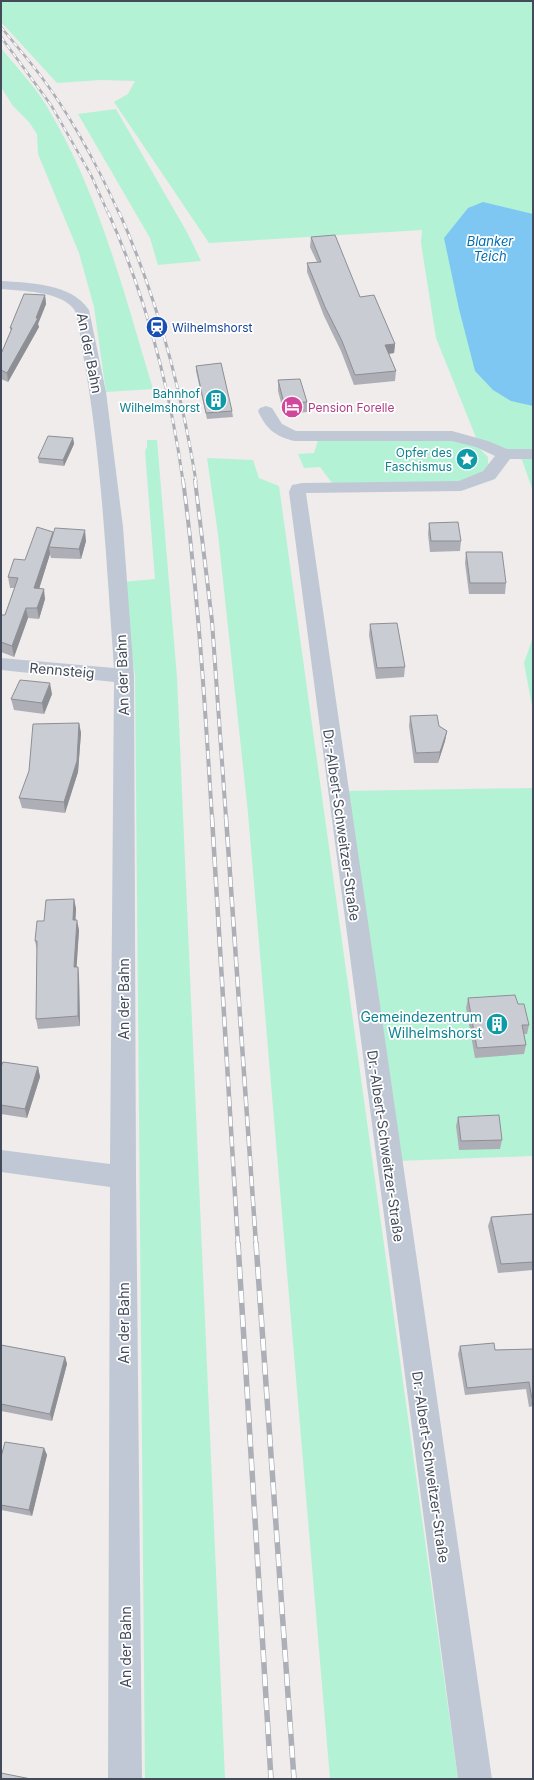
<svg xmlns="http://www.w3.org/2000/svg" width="534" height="1780" viewBox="0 0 534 1780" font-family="Inter,sans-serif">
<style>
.green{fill:#b4f2d6}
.water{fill:#7ec7f2}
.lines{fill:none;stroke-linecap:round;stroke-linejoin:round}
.street{fill:#c0c8d5;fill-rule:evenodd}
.rail-far4-casing{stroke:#adafb7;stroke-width:2.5}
.rail-far3-casing{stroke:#adafb7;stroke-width:3}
.rail-far2-casing{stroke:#adafb7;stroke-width:4}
.rail-far1-casing{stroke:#adafb7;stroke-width:4.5}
.rail-casing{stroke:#adafb7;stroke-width:5.5}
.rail-far4{stroke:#fff;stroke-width:1.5;stroke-dasharray:5;stroke-linecap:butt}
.rail-far3{stroke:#fff;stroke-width:2;stroke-dasharray:6;stroke-linecap:butt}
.rail-far2{stroke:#fff;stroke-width:2.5;stroke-dasharray:8;stroke-linecap:butt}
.rail-far1{stroke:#fff;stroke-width:3;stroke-dasharray:10;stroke-linecap:butt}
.rail{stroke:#fff;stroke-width:4;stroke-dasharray:12;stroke-linecap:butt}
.wall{fill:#aeafb6}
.shaded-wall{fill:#8d8f94}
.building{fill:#caccd4;stroke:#8d8f94}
.labels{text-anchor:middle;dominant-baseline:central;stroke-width:3.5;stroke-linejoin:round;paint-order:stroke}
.far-transit-label{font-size:12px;fill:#164399;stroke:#fff;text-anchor:start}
.far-culture-label{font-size:12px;fill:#0d838f;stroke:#fff;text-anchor:end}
.far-hotel-label{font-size:12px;fill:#b23c85;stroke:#fff;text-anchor:start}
.far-water-label{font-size:13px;font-style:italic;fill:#016eaf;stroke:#fff}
.street-label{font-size:14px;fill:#434b5a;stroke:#fff}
.culture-label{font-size:14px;fill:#0d838f;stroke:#fff;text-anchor:end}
</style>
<rect width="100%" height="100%" fill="#efeceb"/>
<path class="green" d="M1 1H533V491L522 460 477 440 436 338 421 243 422 230 209 243 114 102 128 94 135 81 101 80 57 83 1 22Z
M1 48C16 67 34 85 46 105 99 192 124 293 153 389L106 392 94 307 79 253 38 154 37 134 29 122 13 106 1 87Z
M116 109 188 234 201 261 158 265 150 238 78 114Z
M319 437 450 439 476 445 488 457V467L461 486 335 487 320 467 304 468 298 454 314 453Z
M147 440H157L177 677 225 1779H145L135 676 122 582 155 579 145 451 147 447Z
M207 458 253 460 259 478 279 486 458 1779H330L248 813 218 534Z
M533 637V711L524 663Z
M533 788V1156L397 1161 343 791Z"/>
<path class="water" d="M483 202 533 214V406L511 401 493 390 475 371 459 309 444 238 468 208Z"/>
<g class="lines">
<path class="street" d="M1 281C30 283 71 283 89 310L106 392 123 527 134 676 136 1177 142 1779H108L110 1187 1 1172V1150L110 1164 114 682 1 670V658L114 668C106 562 102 455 82 349 80 339 79 315 73 308 59 291 21 291 1 289Z
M266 406 272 408 282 424 296 431H452L488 441 507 449H533V459H510L495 479 461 491 306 493 492 1779H458L289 492 292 485 302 483 459 481 483 471 495 456 476 447 452 441H294C275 436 266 429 258 411L260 408Z"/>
<g class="rail-far4-casing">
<path id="rail-far4" d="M1 27C14 43 27 58 40 75 72 117 97 165 119 213
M1 37 51 105 91 175 108 213"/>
</g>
<g class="rail-far3-casing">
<path id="rail-far3" d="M108 212C146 297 170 389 183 481
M119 212C157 297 181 389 196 481"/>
</g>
<g class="rail-far2-casing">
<path id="rail-far2" d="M183 480C198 592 205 705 212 818
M195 480 212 621 226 818"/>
</g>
<g class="rail-far1-casing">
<path id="rail-far1" d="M212 817 238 1244
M226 817 256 1244"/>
</g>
<g class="rail-casing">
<path id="rail" d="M238 1243 271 1779
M256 1243 294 1779"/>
</g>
<use href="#rail-far4" class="rail-far4"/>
<use href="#rail-far3" class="rail-far3"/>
<use href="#rail-far2" class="rail-far2"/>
<use href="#rail-far1" class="rail-far1"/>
<use href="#rail" class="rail"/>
</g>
<path class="wall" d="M311 237 360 297 395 344 394 353 389 354 396 371 395 381 354 385 341 351 324 316 307 272V263L317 262 310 247Z
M45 295 46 304 38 324 39 327 8 382 1 379V354L11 331 10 328Z
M196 366 232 411 233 417 207 419 196 371Z
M278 380 307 402V412L284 414 278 391Z
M73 438 74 444 64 466 39 463 38 458Z
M429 523 461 541 460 551 430 552 428 534Z
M53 535 86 541 81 559 51 558 50 554 39 588 45 599 39 619 28 618 14 657 1 652V615H5L15 588H10L8 577 25 560Z
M466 552 506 583 505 594H469L465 563Z
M370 624 405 667 404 677 376 679 369 635Z
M52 694 44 714 14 710 11 699Z
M410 716 439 726 447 731 445 741 438 763H414L409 726Z
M79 723 81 733 78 772 65 813 22 808 19 798Z
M74 899 76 909 75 920 79 930 76 967H78L79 977 80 1026 38 1029 36 1019 37 950 35 941 44 921Z
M468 998 529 1025 527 1034H524L526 1045 524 1054 475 1058 466 1008Z
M1 1066 38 1067 40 1077 27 1118 1 1114Z
M458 1117 502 1140 500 1149 459 1150 456 1126Z
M533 1214V1270L498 1273 488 1226 491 1217Z
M1 1345 65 1357 67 1364 52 1421 1 1411Z
M460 1346 495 1350 533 1349V1406L529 1407 526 1389 465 1395 458 1354Z
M44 1448 47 1455 32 1516 1 1510V1457Z"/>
<path class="shaded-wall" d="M45 295 46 304 38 324 39 327 8 382 7 373 36 318Z
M395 344 394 353 384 354 385 345Z
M73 438 74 444 64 466 63 460Z
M85 530 86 541 81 559 79 549Z
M53 532 54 543 49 547 50 554 36 599 34 588Z
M44 589 45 599 39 619 37 608Z
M26 608 28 618 14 657 12 646Z
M50 683 52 694 44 714 42 703Z
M79 723 81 733 78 772 65 813 64 802Z
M447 731 445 741 438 763 440 752Z
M74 899 76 909 75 930 73 920Z
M77 920 79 930 76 977 74 967Z
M78 967 79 977 80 1026 78 1016Z
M38 1067 40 1077 27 1118 25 1109Z
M65 1357 67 1364 52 1421 50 1414Z
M44 1448 47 1455 32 1516 29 1510Z"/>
<path class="building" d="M335 235 360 297 374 295 395 344 385 345 396 371 355 375 342 341 325 307 307 263 321 262 311 237Z
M24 294 45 295 36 318H38L7 373 1 370V354L12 328H10Z
M221 363 232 411 206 413 196 366Z
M300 379 307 402 284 403 278 380Z
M48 436 73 438 63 460 38 458Z
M458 522 461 541H431L429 523Z
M37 527 53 532 34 588 44 589 37 608H26L12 646 1 642V615H5L18 578 8 577 14 559 25 560Z
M55 528 85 530 79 549 49 547Z
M466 552H502L506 583H470Z
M397 623 405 667 377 668 370 624Z
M20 680 50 683 42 703 11 699Z
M437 715 439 726 447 731 440 752 416 753 410 716Z
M79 723 77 761 64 802 19 798 29 771 33 724Z
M74 899 73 920H77L74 967H78V1016L36 1019 37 941H35L37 921H44L46 900Z
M515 995 518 1004H524L529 1025H522L526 1045 477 1048 468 998Z
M3 1062 38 1067 25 1109 1 1105V1066Z
M499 1115 502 1140 461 1141 458 1117Z
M533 1214V1262L501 1264 491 1217Z
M494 1343 495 1350 533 1349V1399H532L529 1382 467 1388 460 1346Z
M1 1345 65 1357 50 1414 1 1404Z
M5 1442 44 1448 29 1510 1 1505V1457Z
M1 1773 31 1779H1Z"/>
<defs>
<g id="station-disc" transform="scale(1.15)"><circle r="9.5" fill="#1a4fb4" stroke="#fff"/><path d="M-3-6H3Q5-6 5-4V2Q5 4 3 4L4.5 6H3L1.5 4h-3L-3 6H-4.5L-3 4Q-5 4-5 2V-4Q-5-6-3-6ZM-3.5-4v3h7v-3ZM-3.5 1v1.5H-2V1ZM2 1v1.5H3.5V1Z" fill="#fff"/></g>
<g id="building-disc" transform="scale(1.15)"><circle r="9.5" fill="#0f9aa8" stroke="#fff"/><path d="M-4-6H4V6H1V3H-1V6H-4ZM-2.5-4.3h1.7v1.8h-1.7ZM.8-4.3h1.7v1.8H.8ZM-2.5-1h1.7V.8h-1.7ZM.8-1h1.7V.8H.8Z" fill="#fff"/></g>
<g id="hotel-disc" transform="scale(1.15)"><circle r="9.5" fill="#d1479c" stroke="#fff"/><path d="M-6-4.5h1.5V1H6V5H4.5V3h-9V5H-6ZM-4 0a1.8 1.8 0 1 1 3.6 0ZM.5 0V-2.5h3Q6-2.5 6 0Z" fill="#fff"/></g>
<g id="sight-disc" transform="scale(1.15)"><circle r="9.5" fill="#0f9aa8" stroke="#fff"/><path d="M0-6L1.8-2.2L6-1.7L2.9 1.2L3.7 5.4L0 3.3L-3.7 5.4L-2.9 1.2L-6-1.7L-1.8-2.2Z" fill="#fff"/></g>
</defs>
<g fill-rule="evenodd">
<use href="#station-disc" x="157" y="327"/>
<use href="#building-disc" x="216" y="400"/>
<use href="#hotel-disc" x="292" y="407"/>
<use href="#sight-disc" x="467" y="459"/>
<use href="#building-disc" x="497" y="1024"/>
</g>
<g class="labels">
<g class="far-transit-label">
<text x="172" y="327">Wilhelmshorst</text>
</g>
<g class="far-culture-label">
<text x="200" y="393">Bahnhof<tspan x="200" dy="14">Wilhelmshorst</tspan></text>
<text x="452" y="452">Opfer des<tspan x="452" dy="14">Faschismus</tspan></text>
</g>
<g class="far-hotel-label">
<text x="308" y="407">Pension Forelle</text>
</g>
<g class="far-water-label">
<text x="490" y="241">Blanker<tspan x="490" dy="15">Teich</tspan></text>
</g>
<g class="street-label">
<text transform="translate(90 353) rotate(79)">An der Bahn</text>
<text transform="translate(62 670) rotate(5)">Rennsteig</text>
<text transform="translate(122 675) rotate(-92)">An der Bahn</text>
<text transform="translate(342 825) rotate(82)">Dr.-Albert-Schweitzer-Straße</text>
<text transform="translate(123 999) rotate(-90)">An der Bahn</text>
<text transform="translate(386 1146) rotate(82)">Dr.-Albert-Schweitzer-Straße</text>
<text transform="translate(123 1323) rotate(-90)">An der Bahn</text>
<text transform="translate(431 1467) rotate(82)">Dr.-Albert-Schweitzer-Straße</text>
<text transform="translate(125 1647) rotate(-90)">An der Bahn</text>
</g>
<g class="culture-label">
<text x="482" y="1016">Gemeindezentrum<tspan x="482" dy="16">Wilhelmshorst</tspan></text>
</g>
</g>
<rect width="534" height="1780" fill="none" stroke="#434b5a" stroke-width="4"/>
</svg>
